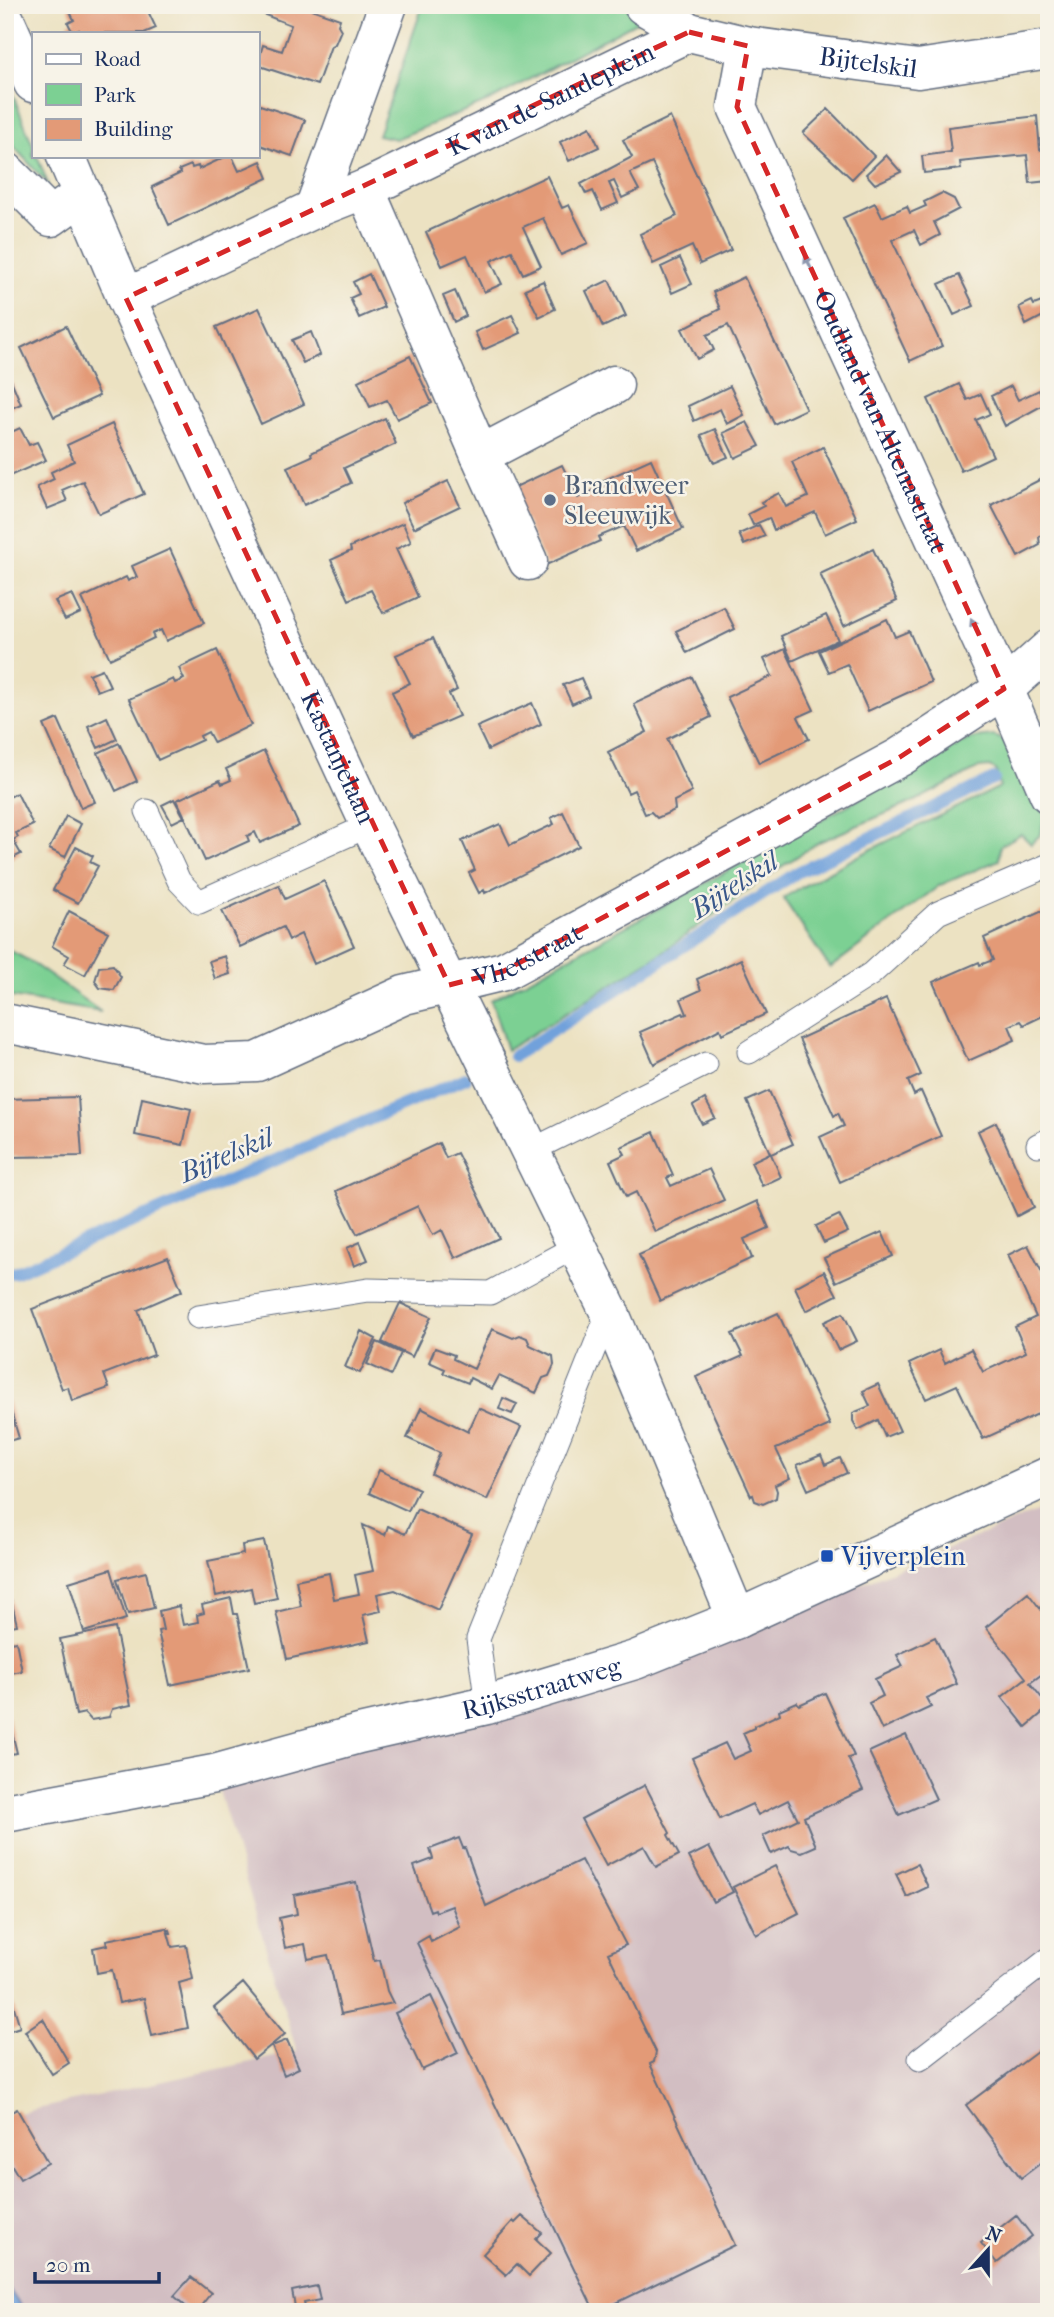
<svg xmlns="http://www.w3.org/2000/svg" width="1054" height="2317" viewBox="0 0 1054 2317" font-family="'IM FELL French Canon',serif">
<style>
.industrial{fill:#d2bec2}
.green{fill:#7cd093;stroke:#4c8078;stroke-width:2}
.water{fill:#71a1db;stroke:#46689c;stroke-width:2}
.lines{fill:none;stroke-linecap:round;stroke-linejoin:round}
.stream{stroke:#71a1db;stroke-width:12}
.building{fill:#e39a77}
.lane-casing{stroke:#646e81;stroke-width:25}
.street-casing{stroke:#646e81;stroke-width:41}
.secondary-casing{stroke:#646e81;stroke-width:41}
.lane{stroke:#fff;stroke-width:23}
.street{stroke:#fff;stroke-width:38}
.secondary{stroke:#fff;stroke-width:38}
.oneway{fill:#8d97ae}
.marked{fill:none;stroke:#d62828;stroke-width:5;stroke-dasharray:14 9;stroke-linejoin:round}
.service-dot{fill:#5c6f8a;stroke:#f7f3e8;stroke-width:2.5}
.transit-dot{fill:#1a4fb4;stroke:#f7f3e8;stroke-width:2.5}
.labels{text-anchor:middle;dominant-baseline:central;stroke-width:5;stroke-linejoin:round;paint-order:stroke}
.street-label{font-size:26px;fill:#1b2f5e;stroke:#f7f3e8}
.service-label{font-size:26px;fill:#4e5e75;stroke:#f7f3e8;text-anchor:start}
.transit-label{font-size:26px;fill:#164399;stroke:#f7f3e8;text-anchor:start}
.water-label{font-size:28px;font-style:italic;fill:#39578a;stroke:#f7f3e8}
</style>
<rect width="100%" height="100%" fill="#f7f3e8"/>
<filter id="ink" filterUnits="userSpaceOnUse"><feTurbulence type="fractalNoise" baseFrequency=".0143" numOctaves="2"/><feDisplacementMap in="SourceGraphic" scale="14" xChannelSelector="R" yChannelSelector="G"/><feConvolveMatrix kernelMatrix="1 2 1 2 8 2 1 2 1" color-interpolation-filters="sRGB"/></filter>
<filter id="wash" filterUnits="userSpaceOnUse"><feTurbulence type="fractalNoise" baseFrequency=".00686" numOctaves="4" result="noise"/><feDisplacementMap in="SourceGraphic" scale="28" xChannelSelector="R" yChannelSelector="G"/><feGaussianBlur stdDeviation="1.57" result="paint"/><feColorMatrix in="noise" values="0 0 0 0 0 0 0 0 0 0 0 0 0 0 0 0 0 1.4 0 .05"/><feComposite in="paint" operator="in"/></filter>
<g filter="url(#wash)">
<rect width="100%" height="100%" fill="#ece2c2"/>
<path class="industrial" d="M1049 1507V2312H5V2116L297 2052 214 1774 643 1673Z"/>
<path class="green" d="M423 5H627L649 15 491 100 396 139 378 135Z
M5 74 33 146V156H37L48 184 5 137Z
M994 736 1004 740 1018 755 1045 815 1041 834 1031 844 1021 834 1000 846 999 860 940 885 830 968 783 898C853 856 926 822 1000 787L996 770 989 767 979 768 915 801 819 842 757 883 660 954 507 1050 491 1000 969 739Z
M5 948 28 960 101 1012 5 996Z"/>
<path class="water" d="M5 2283 24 2312H5Z"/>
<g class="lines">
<path class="stream" d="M514 1056 798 872 994 779
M5 1272 14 1273 466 1078"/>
</g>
<g id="blocks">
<path class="building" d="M67 5H145L156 28 144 33H80L79 30 73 33 68 23 74 20Z
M269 5H300L340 19 338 25 341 30 335 44 331 46 317 85 257 65 263 45 282 51 291 25 265 15Z
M257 104 305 120 292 156 257 144Z
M828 109 874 156 852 179 803 133Z
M1037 116 1040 150 1044 149 1048 181 1030 183 1027 155 960 162 961 169 924 173 922 156 951 152 948 127Z
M670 117 731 250 700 264 692 246 653 264 640 234 677 216 652 163 630 173 639 190 622 198 614 181 609 183 618 203 602 210 593 191 586 194 581 184 632 157 623 140Z
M590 127 599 147 569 161 560 142Z
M886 155 901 172 875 184 866 174Z
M227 156H232L239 171 261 161 268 178 169 225 152 187 181 173 179 170 191 165 192 168 198 166 199 169Z
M547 176 562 208 569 205 588 243 561 255 543 218 523 227 541 266 523 274 512 251 491 261 502 284 484 292 467 255 442 266 426 232Z
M942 193 954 199 959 209 934 222 940 235 921 245 914 230 892 240 942 346 910 361 843 218 875 203 882 217 907 206 910 213 926 206 924 202Z
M680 258 692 284 672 293 661 267Z
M369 274 384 307 359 318 350 298 359 294 353 282Z
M959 275 974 306 954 315 939 284Z
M744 277 806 409 774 424 728 325 707 335 714 350 697 359 682 329 720 309 713 292Z
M609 280 626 316 603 327 586 291Z
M543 281 555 309 539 317 525 289Z
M455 291 466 316 454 322 443 296Z
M1047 300 1049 313 1026 325 1019 307 1032 301 1034 305Z
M259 308 304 404 261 424 216 327Z
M512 315 521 333 483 350 475 332Z
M66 326 99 396 54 417 21 348Z
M311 332 320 355 303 363 292 340Z
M410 356 432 403 397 419 387 400 370 407 358 381Z
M11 380 21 404 5 411V382Z
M959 384 967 400 981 394 990 414 976 420 993 456 961 471 928 399Z
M730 386 744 415 727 424 720 409 694 421 688 406Z
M1011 386 1018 400 1039 390 1045 404 1005 426 991 396Z
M385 418 396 444 344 468 351 483 304 505 287 467 312 456 311 453Z
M747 422 760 446 735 458 723 433Z
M112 424 144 494 99 514 83 481 62 490 67 501 47 509 37 487 54 479 51 472 74 461 67 445Z
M20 428 29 445 37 442 46 460 5 478V435Z
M715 429 728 457 714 463 701 435Z
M823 447 857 519 825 534 815 512 774 530 769 518 753 525 748 514 764 506 761 502 779 493 786 507 808 497 792 462Z
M651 459 683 529 636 551 624 526 598 537 600 541 546 565 511 489 562 465 578 498 605 485 602 481Z
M1049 475V532L1039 537 1040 545 1018 557 991 505Z
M448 481 460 506 414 528 402 503Z
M403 523 411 542 396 549 418 597 383 613 371 590 349 600 331 560 351 551 350 547Z
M759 525 765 536 744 545 739 534Z
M170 549 204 623 166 641 161 630 152 634 154 638 110 659 82 598 126 577 128 581 137 577 132 566Z
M873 549 897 601 844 626 820 574Z
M72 594 81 613 65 620 55 601Z
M724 607 735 629 687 653 676 631Z
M826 615 838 640 792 661 781 636Z
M887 619 895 637 909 631 931 682 868 711 847 664 829 672 819 651Z
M433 638 457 690 449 694 459 716 413 736 392 692 410 683 396 655Z
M785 649 814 710 798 717 809 739 759 763 727 697 772 676 764 659Z
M217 650 251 725 214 743 208 732 200 736 202 740 158 760 129 699 173 679 175 683 184 679 179 668Z
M102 669 110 686 97 691 89 674Z
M692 677 711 717 667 739 692 792 674 801 675 810 657 818 651 812 645 814 634 790 628 793 608 752 647 732 634 704Z
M581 678 589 696 572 704 563 685Z
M532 703 541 724 488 750 477 727Z
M107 717 117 739 98 748 88 726Z
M58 719 95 802 81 808 44 725Z
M119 743 137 781 116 791 98 753Z
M264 751 299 826 260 843 255 832 247 836 249 841 205 861 177 800 220 780 222 784 231 780 226 769Z
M17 793 33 825 16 833 18 837 13 840 21 854 5 862V799Z
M174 799 184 817 172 823 162 805Z
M563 812 579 846 485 893 484 890 479 893 469 873 475 870 462 841 500 824 510 845 554 824 551 818Z
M66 816 81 824 65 857 49 849Z
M76 847 93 856 90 862 98 866 78 903 53 890Z
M324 881 354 946 314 964 301 934 289 940 283 927 240 947 222 911 279 885 285 899Z
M1049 908V1013L1024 1025 1021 1021 1009 1026 1015 1040 968 1061 933 982 979 962 980 965 993 960 984 938Z
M69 911 108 932 85 975 64 964 69 956 52 946Z
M225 956 230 974 215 979 209 961Z
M741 959 766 1014 722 1034 720 1029 654 1064 640 1032 683 1013 684 1015 687 1014 681 999 701 990 697 979Z
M113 965 121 977 114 990 100 988 95 981 99 967Z
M886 999 921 1075 908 1081 914 1095 921 1091 941 1136 840 1182 820 1137 844 1126 838 1113 834 1116 799 1039Z
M769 1091 793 1144 771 1154 781 1177 762 1186 751 1162 770 1153 747 1101Z
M78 1097 82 1156 5 1157V1099Z
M142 1098 191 1109 183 1145 135 1135Z
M705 1099 715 1118 702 1124 693 1106Z
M996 1122 1034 1207 1017 1216 978 1131Z
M654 1132 673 1175 667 1178 671 1186 709 1169 724 1200 655 1232 636 1192 626 1197 610 1161 625 1154 621 1147Z
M439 1143 446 1158 457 1153 499 1238 455 1258 442 1230 433 1235 418 1206 357 1234 336 1191Z
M757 1201 769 1228 744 1239 752 1258 660 1301 639 1255Z
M839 1215 848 1232 824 1243 816 1226Z
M882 1232 893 1256 836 1282 824 1258Z
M360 1242 368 1260 354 1266 347 1248Z
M1028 1245 1049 1286V1409L983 1439 957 1385 926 1399 909 1364 939 1350 945 1363 971 1349 983 1372 1026 1352 1015 1327 1036 1317 1008 1255Z
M168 1257 182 1291 138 1310 154 1355 104 1374 109 1388 72 1401 68 1387 62 1389 32 1309Z
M824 1271 837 1295 806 1311 795 1287Z
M400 1303 431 1317 412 1357 382 1342Z
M778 1313 830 1425 776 1449 790 1478 775 1485 777 1491 776 1498 763 1504 755 1501 753 1495 751 1496 696 1377 743 1356 732 1334Z
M843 1313 857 1341 838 1350 824 1322Z
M492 1329 513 1338 520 1335 527 1338 530 1345 553 1356 554 1365 549 1376 543 1378 536 1393 499 1376 492 1389 470 1378 468 1383 443 1373 445 1369 429 1362 435 1348 454 1355 453 1359 474 1369Z
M361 1331 376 1339 360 1373 345 1367Z
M377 1342 401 1353 391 1375 367 1364Z
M878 1384 900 1431 885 1437 878 1420 858 1430 853 1421V1413L870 1406 863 1391Z
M5 1391 19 1438 5 1442Z
M503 1398 517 1404 512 1414 499 1409Z
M421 1408 468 1432 479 1408 521 1427 487 1500 431 1474 440 1453 407 1438Z
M821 1455 825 1465 840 1458 847 1473 808 1490 797 1465Z
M379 1470 419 1489 408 1511 369 1493Z
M417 1509 472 1534 438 1610 395 1590 377 1594 381 1611 363 1615 369 1641 287 1659 276 1612 301 1606 296 1580 329 1573 334 1599 359 1594 355 1575 373 1571 363 1525 385 1535 388 1526 405 1534Z
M264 1541 277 1598 254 1603 251 1588 216 1596 208 1561 243 1554 242 1545Z
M111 1569 126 1619 84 1632 69 1582Z
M146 1572 154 1608 128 1614 117 1579Z
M6 1578 17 1625 5 1627V1579Z
M1028 1593 1049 1620V1669L1030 1683 1049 1707 1026 1727 1002 1697 1026 1678 986 1627Z
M231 1598 234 1614H237L249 1668 170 1685 158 1631 163 1630 159 1611 179 1606 183 1625 198 1622 197 1615 204 1613 202 1605Z
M115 1628 131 1705 112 1709 109 1717 91 1720 85 1713 76 1715 60 1639Z
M935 1637 957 1684 926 1698 931 1707 882 1730 869 1703 883 1696 875 1679 903 1666 897 1655Z
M16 1641 22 1671 5 1674V1643Z
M825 1693 854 1756 848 1758 863 1790 804 1817 816 1846 802 1852 791 1849 789 1846 771 1854 763 1836 798 1819 788 1800 758 1815 752 1804 720 1819 692 1758 725 1743 733 1759 751 1751 743 1733 754 1728V1726L780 1714 779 1710 797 1702 799 1705Z
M5 1704 17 1753 5 1755Z
M906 1735 936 1799 899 1815 869 1752Z
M645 1785 670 1833 668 1835 679 1855 656 1867 644 1846 606 1866 581 1819Z
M459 1838 463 1848H465L486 1906 581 1860 626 1945 608 1953 656 2052 654 2062 650 2064 735 2245 598 2312H595L417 1943 429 1936 431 1942 460 1927 452 1906 436 1912 435 1909 430 1911 414 1866 433 1859 430 1849Z
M709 1847 733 1892 713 1902 689 1857Z
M917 1864 928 1887 907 1897 896 1874Z
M775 1866 799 1913 756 1935 733 1887Z
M356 1882 374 1961 380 1960 387 1991 393 2003 341 2014 328 1955 308 1959 305 1944 285 1948 279 1918 297 1914 294 1895Z
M167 1928 168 1931 170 1930 171 1933H168L172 1947 186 1945 193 1979 179 1983 188 2028 152 2036 144 1998 119 2003 112 1970 97 1973 93 1948 107 1945 106 1940Z
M5 1977 20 2027 5 2032Z
M243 1983 285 2034 254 2059 214 2008Z
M431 1996 458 2053 422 2070 395 2013Z
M43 2019 69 2063 52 2074 25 2031Z
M287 2040 299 2068 284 2075 272 2046Z
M1049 2043V2162L1046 2159 1021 2178 966 2105Z
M17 2109 48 2163 20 2179 5 2154V2115Z
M1016 2215 1032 2236 997 2263 981 2243Z
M522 2216 542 2233 536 2239 551 2253 529 2276 517 2264 506 2275 483 2254 513 2221 515 2223Z
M191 2277 211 2293 196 2312H192L174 2296Z
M317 2286 320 2300 304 2303 306 2311 296 2312 292 2291Z
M899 2305 904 2312H891Z"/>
</g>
</g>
<g filter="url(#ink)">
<use href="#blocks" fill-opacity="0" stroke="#646e81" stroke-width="2"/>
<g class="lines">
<g class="lane-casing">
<path id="lane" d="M147 811 179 881 199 902 370 825
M749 1052 871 974 938 913 1049 865
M1038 1145 1049 1140
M530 1151 706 1064
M198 1317 368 1290 490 1293 575 1247
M487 1705 478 1639 609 1311
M920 2059 1049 1959"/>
</g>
<g class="street-casing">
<g id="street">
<path id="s1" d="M388 5 314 209 365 189 689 32 643 5"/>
<path id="s2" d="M689 32 748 46 918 69 1049 49"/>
<path id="s3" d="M748 46 737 107 1004 689 1049 794"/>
<path d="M5 171 51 217 83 194"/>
<path d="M365 189 480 455 528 561"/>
<path d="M126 298 314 209"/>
<path d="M480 455 614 385"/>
<path id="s4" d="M5 1023 204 1064 257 1062 404 995 504 971 900 757 1004 689 1049 649"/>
</g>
</g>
<g class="secondary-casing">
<g id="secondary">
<path d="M5 20 33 83"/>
<path id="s5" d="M66 156 126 298 370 825 609 1311 737 1619"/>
<path id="s6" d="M5 1813 214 1774 359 1734 487 1705 635 1660 737 1619 1049 1476"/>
</g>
</g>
<use href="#lane" class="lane"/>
<use href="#street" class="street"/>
<use href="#secondary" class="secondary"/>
</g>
<defs><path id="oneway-solid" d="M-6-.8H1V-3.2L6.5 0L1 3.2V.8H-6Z" transform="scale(1.75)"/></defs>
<g class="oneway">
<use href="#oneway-solid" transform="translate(809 264) rotate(-115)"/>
<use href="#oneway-solid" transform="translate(975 627) rotate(-115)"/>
</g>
</g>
<path class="marked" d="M689 32 748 46 737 107 1004 689 900 757 504 971 449 985 126 298Z"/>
<circle class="service-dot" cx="550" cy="500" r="7"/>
<rect class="transit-dot" x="820" y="1549" width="14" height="14" rx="3.5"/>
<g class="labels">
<g class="street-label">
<text stroke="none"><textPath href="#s2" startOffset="182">Bijtelskil</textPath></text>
<text stroke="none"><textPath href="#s1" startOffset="478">K van de Sandeplein</textPath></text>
<text stroke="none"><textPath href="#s3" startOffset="408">Oudland van Altenastraat</textPath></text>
<text stroke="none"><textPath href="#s5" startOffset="660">Kastanjelaan</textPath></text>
<text stroke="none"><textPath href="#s4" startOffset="548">Vlietstraat</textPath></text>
<text stroke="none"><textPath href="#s6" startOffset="551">Rijksstraatweg</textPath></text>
</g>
<g class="service-label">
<text x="564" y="485">Brandweer<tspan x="564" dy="30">Sleeuwijk</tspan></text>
</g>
<g class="transit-label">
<text x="841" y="1556">Vijverplein</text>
</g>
<g class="water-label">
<text transform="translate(734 885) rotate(-33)">Bijtelskil</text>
<text transform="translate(226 1155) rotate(-23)">Bijtelskil</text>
</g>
</g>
<rect width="1054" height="2317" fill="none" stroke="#f7f3e8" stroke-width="28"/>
<rect x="32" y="32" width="228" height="126" fill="#f7f3e8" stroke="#9fa5b1" stroke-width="2"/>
<rect x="46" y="54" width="35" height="10" fill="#ffffff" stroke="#9fa5b1" stroke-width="2"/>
<text x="94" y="66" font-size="21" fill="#1b2f5e">Road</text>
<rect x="46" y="84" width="35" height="21" fill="#7cd093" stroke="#9fa5b1" stroke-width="2"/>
<text x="94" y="102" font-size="21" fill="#1b2f5e">Park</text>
<rect x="46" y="119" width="35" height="21" fill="#e39a77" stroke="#9fa5b1" stroke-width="2"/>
<text x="94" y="136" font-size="21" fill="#1b2f5e">Building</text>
<g transform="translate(988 2250) rotate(21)" stroke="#f7f3e8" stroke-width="5" paint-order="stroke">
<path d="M0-5L12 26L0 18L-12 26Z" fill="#1b2f5e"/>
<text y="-10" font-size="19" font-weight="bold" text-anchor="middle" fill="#1b2f5e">N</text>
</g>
<path d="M35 2272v10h124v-10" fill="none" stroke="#1b2f5e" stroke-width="3.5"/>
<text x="46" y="2272" font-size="21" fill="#1b2f5e" stroke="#f7f3e8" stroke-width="5" paint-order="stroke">20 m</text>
</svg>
